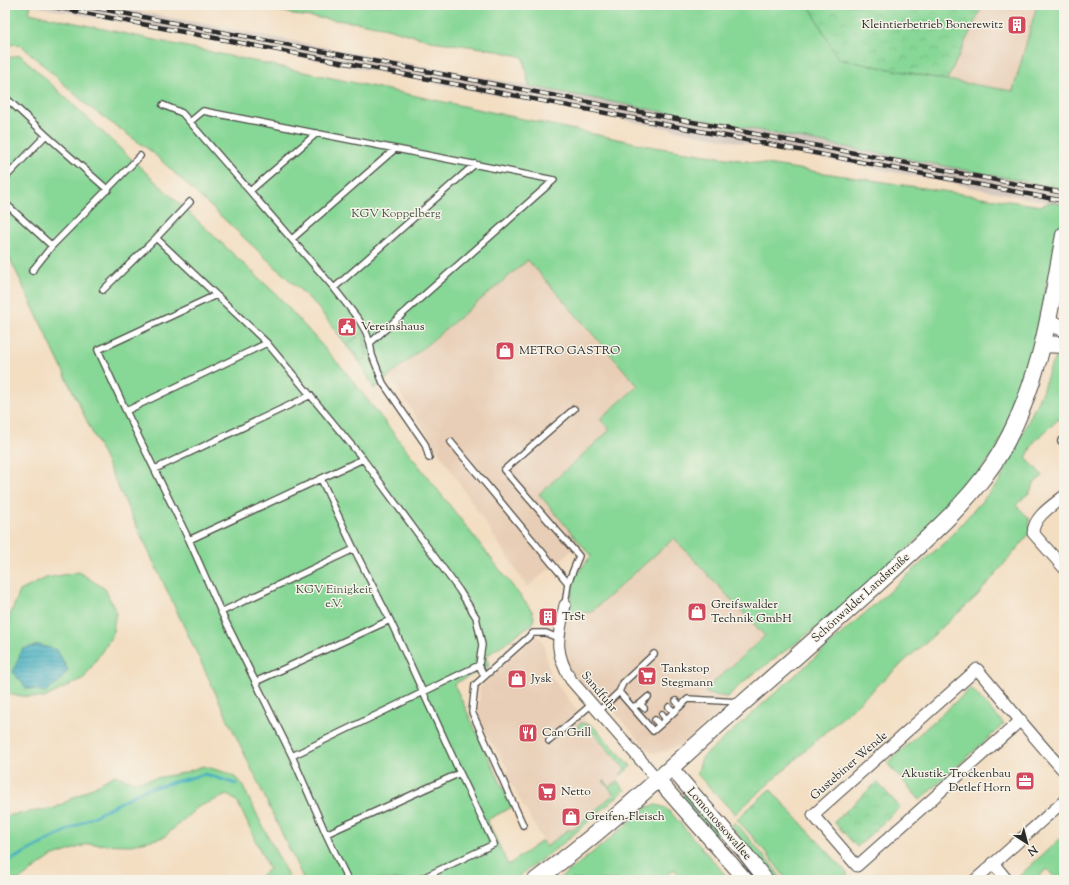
<svg xmlns="http://www.w3.org/2000/svg" width="1069" height="885" viewBox="0 0 1069 885" font-family="'Sorts Mill Goudy',serif">
<style>
.built{fill:#e8ceb6}
.railway{fill:#cec1b9}
.green{fill:#87d796;stroke:#598160}
.park{fill:url(#park-crowns);stroke:#598160}
.water{fill:url(#water-rules);stroke:#376d76}
.lines{fill:none;stroke-linecap:round;stroke-linejoin:round}
.stream{stroke:#43afc1;stroke-width:3}
.service-casing{stroke:#494642;stroke-width:8}
.minor-casing{stroke:#494642;stroke-width:13}
.tertiary-casing{stroke:#494642;stroke-width:16}
.secondary-casing{stroke:#494642;stroke-width:18}
.service{stroke:#fff;stroke-width:5.5}
.minor{stroke:#fff;stroke-width:11}
.tertiary{stroke:#fff;stroke-width:14}
.secondary{stroke:#fff;stroke-width:16}
.rail-casing{stroke:#2b2b2b;stroke-width:4.5}
.rail{stroke:#f7f3e8;stroke-width:3;stroke-dasharray:9;stroke-linecap:butt}
.labels{text-anchor:middle;dominant-baseline:central;stroke-width:3;stroke-linejoin:round;paint-order:stroke}
.poi-label{font-size:12px;fill:#2b2b2b;stroke:#f7f3e8;text-anchor:start}
.park-label{font-size:12px;fill:#425646;stroke:#f7f3e8}
.street-label{font-size:12px;fill:#2b2b2b;stroke:#f7f3e8}
</style>
<defs>
<pattern id="park-crowns" width="20" height="18" patternUnits="userSpaceOnUse"><rect width="20" height="18" fill="#87d796"/><path d="M2 6a3 3 0 1 1 6 0M12 15a3 3 0 1 1 6 0" fill="none" stroke="#75b981"/></pattern>
<pattern id="water-rules" width="6" height="5" patternUnits="userSpaceOnUse"><rect width="6" height="5" fill="#43afc1"/><path d="M0 2.5h6" fill="none" stroke="#388f9d"/></pattern>
</defs>
<rect width="100%" height="100%" fill="#f7f3e8"/>
<filter id="ink" filterUnits="userSpaceOnUse"><feTurbulence type="fractalNoise" baseFrequency=".025" numOctaves="2"/><feDisplacementMap in="SourceGraphic" scale="8" xChannelSelector="R" yChannelSelector="G"/><feConvolveMatrix kernelMatrix="1 2 1 2 8 2 1 2 1" color-interpolation-filters="sRGB"/></filter>
<filter id="wash" filterUnits="userSpaceOnUse"><feTurbulence type="fractalNoise" baseFrequency=".012" numOctaves="4" result="noise"/><feDisplacementMap in="SourceGraphic" scale="16" xChannelSelector="R" yChannelSelector="G"/><feGaussianBlur stdDeviation="0.9" result="paint"/><feColorMatrix in="noise" values="0 0 0 0 0 0 0 0 0 0 0 0 0 0 0 0 0 1.4 0 .05"/><feComposite in="paint" operator="in"/></filter>
<g filter="url(#wash)">
<rect width="100%" height="100%" fill="#f3dec2"/>
<path class="built" d="M983 5H1037L1013 91 947 80Z
M528 260 638 386 600 419 610 430 539 494 581 543 527 587 390 377Z
M674 538 765 636 705 690 708 694 727 697 724 707 679 749 676 746 667 751 652 753 649 751 602 698 591 693 569 669 563 652 565 625 568 614 591 612Z
M535 636 540 638 544 645 549 671 555 682 588 724 592 725 631 766 626 770 627 771 609 788 614 793 571 831 569 830 546 847 505 772 509 770 488 738 478 719 480 687Z"/>
<path class="railway" d="M29 5H105L1056 187 1064 189V205Z"/>
<path class="green" d="M5 5H31L29 13 654 147 1041 206 1050 202 1064 205V215L1050 275 1047 282 1033 349V361L1026 384 995 452 970 485 939 520 837 613 748 678 727 697 708 694 705 690 765 636 674 538 591 612 568 614 575 576 591 556 539 494 610 430 600 419 638 386 528 260 374 389 360 362 314 303 151 151 89 107 21 45 14 44 5 47Z
M239 5H809L839 59 947 80 1013 91 1037 5H1064V189L529 86 523 57 490 49 431 41 387 28 360 23 294 15 286 12Z
M20 55 277 295 345 371 532 611 534 618 532 624 486 656 489 666 454 684 512 807 487 820 508 865 542 841 546 847 569 829 571 831 614 794 603 781 604 780 610 787 617 781 625 790 561 845 514 880H304L5 248V59Z
M1064 354V414L1034 442 1026 458 1043 476 1034 483 1030 492 1016 505 1029 518 1030 533 977 596 735 814 697 774 702 758 946 541 1000 481 1041 394 1052 363 1056 358Z
M79 572 105 589 116 612 112 636 84 678 44 698 12 695 5 690V637L10 615 20 591 46 578Z
M971 688 1004 724 920 800 887 763Z
M581 723 592 725 631 766 621 775 620 774 625 769 587 726 581 731 577 726Z
M203 766 228 773 240 781 290 880H256L269 869 237 801 227 795 198 807 164 837 131 845 88 844 51 857 19 880H5V816L55 808 115 775 134 782 183 773Z
M770 789 847 873V880H787L765 851 737 819Z
M686 794 720 832 715 836 680 798Z
M656 805 664 807 671 813 730 880H726L720 874 711 880H683L674 869 662 880H558L606 842 647 807Z
M735 822 774 868 782 880H775L731 826Z
M1064 835V880H1057L1047 869 1035 880H1018L1017 878Z"/>
<path class="park" d="M809 5H983L947 80 838 59Z
M363 332 367 356 360 362 346 345Z
M877 782 900 807 857 847 834 822Z"/>
<path class="water" d="M39 645 57 650 68 670 60 681 45 692 26 688 13 672 22 649Z"/>
<g class="lines">
<path class="stream" d="M5 866 7 862 144 790 205 774 236 784"/>
</g>
</g>
<g filter="url(#ink)">
<g class="lines">
<g class="service-casing">
<path id="service" d="M5 97 46 135
M163 105 182 113 334 288 359 320 366 332 370 343 372 355 383 383 425 444 429 458
M190 122 203 111 554 180 370 343
M5 178 46 135 108 190
M250 191 317 133
M5 203 52 246
M156 238 267 343 363 459 459 590 476 617 482 645 479 665 484 676
M292 239 395 149
M32 271 52 246 140 156
M334 288 475 164
M103 290 156 238 190 202
M216 295 98 350 126 411 189 540 221 612 292 756 326 834 348 880
M126 411 267 343
M1061 441 1064 439
M451 442 568 583
M155 469 311 395
M321 479 354 549 390 620 460 773 494 844 418 880
M189 540 363 459
M565 605 568 583 579 556 504 470 574 409
M221 612 354 549
M255 682 390 620
M619 692 653 731 660 725
M676 701 680 706
M640 704 648 697
M632 707 640 704 644 708
M669 707 674 712
M598 712 619 692 623 683 654 654
M662 714 666 719
M655 720 660 725 688 699 739 702
M549 741 592 704
M292 756 479 665
M523 825 472 712 475 685 533 633H546L558 638
M326 834 460 773"/>
</g>
<g class="minor-casing">
<path id="minor" d="M1064 496C1053 505 1033 517 1033 533L1064 568
M565 605C558 638 553 650 571 680L658 780
M1021 720 857 866 813 815 977 669C1006 703 1034 738 1064 771
M993 863 1007 880
M975 880 1064 801"/>
</g>
<g class="tertiary-casing">
<path id="tertiary" d="M671 768 745 853 766 880
M658 780 746 880"/>
</g>
<g class="secondary-casing">
<path id="secondary" d="M1048 323 1064 328
M1043 344 1064 345
M536 880C615 823 685 753 759 689 806 648 852 607 898 565 936 530 976 495 1002 450 1041 381 1050 311 1064 235"/>
</g>
<use href="#service" class="service"/>
<use href="#minor" class="minor"/>
<use href="#tertiary" class="tertiary"/>
<use href="#secondary" class="secondary"/>
<g class="rail-casing">
<path id="rail" d="M43 5 1064 201
M80 5 1064 193"/>
</g>
<use href="#rail" class="rail"/>
</g>
</g>
<defs>
<g id="building-square" transform="scale(1)"><rect x="-9" y="-9" width="18" height="18" rx="4" fill="#d1495b" stroke="#f7f3e8"/><path d="M-4-6H4V6H1V3H-1V6H-4ZM-2.5-4.3h1.7v1.8h-1.7ZM.8-4.3h1.7v1.8H.8ZM-2.5-1h1.7V.8h-1.7ZM.8-1h1.7V.8H.8Z" fill="#fff"/></g>
<g id="civic-square" transform="scale(1)"><rect x="-9" y="-9" width="18" height="18" rx="4" fill="#d1495b" stroke="#f7f3e8"/><path d="M-.6-6.5H3V-4.5H.6V-3L4-1V1h2V6H-6V1h2V-1L-.6-3ZM-1.2 2.5V6h2.4V2.5Z" fill="#fff"/></g>
<g id="shop-square" transform="scale(1)"><rect x="-9" y="-9" width="18" height="18" rx="4" fill="#d1495b" stroke="#f7f3e8"/><path d="M-5-2.5h2.3a2.7 3.5 0 0 1 5.4 0H5L5.5 6h-11ZM-1.5-2.5h3a1.5 2.3 0 0 0-3 0Z" fill="#fff"/></g>
<g id="supermarket-square" transform="scale(1)"><rect x="-9" y="-9" width="18" height="18" rx="4" fill="#d1495b" stroke="#f7f3e8"/><path d="M-6-5.5h2.5l.6 2H6L4.5 2H-2.5L-4.4-4H-6ZM-1.5 3.2a1.3 1.3 0 1 0 .1 0ZM3 3.2a1.3 1.3 0 1 0 .1 0Z" fill="#fff"/></g>
<g id="restaurant-square" transform="scale(1)"><rect x="-9" y="-9" width="18" height="18" rx="4" fill="#d1495b" stroke="#f7f3e8"/><path d="M-5-6h1v4h1v-4h1v4h1v-4h1v5L-1.5 .5V6h-2V.5L-5-1ZM5-6V6H3V1.5H1.5Q1.5-4 5-6Z" fill="#fff"/></g>
<g id="office-square" transform="scale(1)"><rect x="-9" y="-9" width="18" height="18" rx="4" fill="#d1495b" stroke="#f7f3e8"/><path d="M-6-3h4V-5.5h4V-3h4V5H-6ZM-1-4.5V-3h2v-1.5ZM-6 0V1H6V0Z" fill="#fff"/></g>
</defs>
<g fill-rule="evenodd">
<use href="#building-square" x="1017" y="25"/>
<use href="#civic-square" x="347" y="327"/>
<use href="#shop-square" x="505" y="351"/>
<use href="#shop-square" x="697" y="612"/>
<use href="#building-square" x="548" y="617"/>
<use href="#supermarket-square" x="647" y="676"/>
<use href="#shop-square" x="517" y="679"/>
<use href="#restaurant-square" x="528" y="733"/>
<use href="#office-square" x="1025" y="781"/>
<use href="#supermarket-square" x="547" y="792"/>
<use href="#shop-square" x="571" y="817"/>
</g>
<g class="labels">
<g class="poi-label">
<text x="1003" y="25" text-anchor="end">Kleintierbetrieb Bonerewitz</text>
<text x="361" y="327">Vereinshaus</text>
<text x="519" y="351">METRO GASTRO</text>
<text x="711" y="605">Greifswalder<tspan x="711" dy="14">Technik GmbH</tspan></text>
<text x="562" y="617">TrSt</text>
<text x="661" y="669">Tankstop<tspan x="661" dy="14">Stegmann</tspan></text>
<text x="531" y="679">Jysk</text>
<text x="542" y="733">Can Grill</text>
<text x="1011" y="774" text-anchor="end">Akustik- Trockenbau<tspan x="1011" dy="14">Detlef Horn</tspan></text>
<text x="561" y="792">Netto</text>
<text x="585" y="817">Greifen-Fleisch</text>
</g>
<g class="park-label">
<text x="396" y="214">KGV Koppelberg</text>
<text x="334" y="590">KGV Einigkeit<tspan x="334" dy="14">e.V.</tspan></text>
</g>
<g class="street-label">
<text transform="translate(861 598) rotate(-42)">Schönwalder Landstraße</text>
<text transform="translate(599 692) rotate(50)">Sandfuhr</text>
<text transform="translate(849 766) rotate(-41)">Gustebiner Wende</text>
<text transform="translate(719 824) rotate(49)">Lomonossowallee</text>
</g>
</g>
<rect width="1069" height="885" fill="none" stroke="#f7f3e8" stroke-width="20"/>
<g transform="translate(1027 843) rotate(144)" stroke="#f7f3e8" stroke-width="3" paint-order="stroke">
<path d="M0-3L7 15L0 10L-7 15Z" fill="#2b2b2b"/>
<text y="-6" font-size="11" font-weight="bold" text-anchor="middle" fill="#2b2b2b">N</text>
</g>
</svg>
